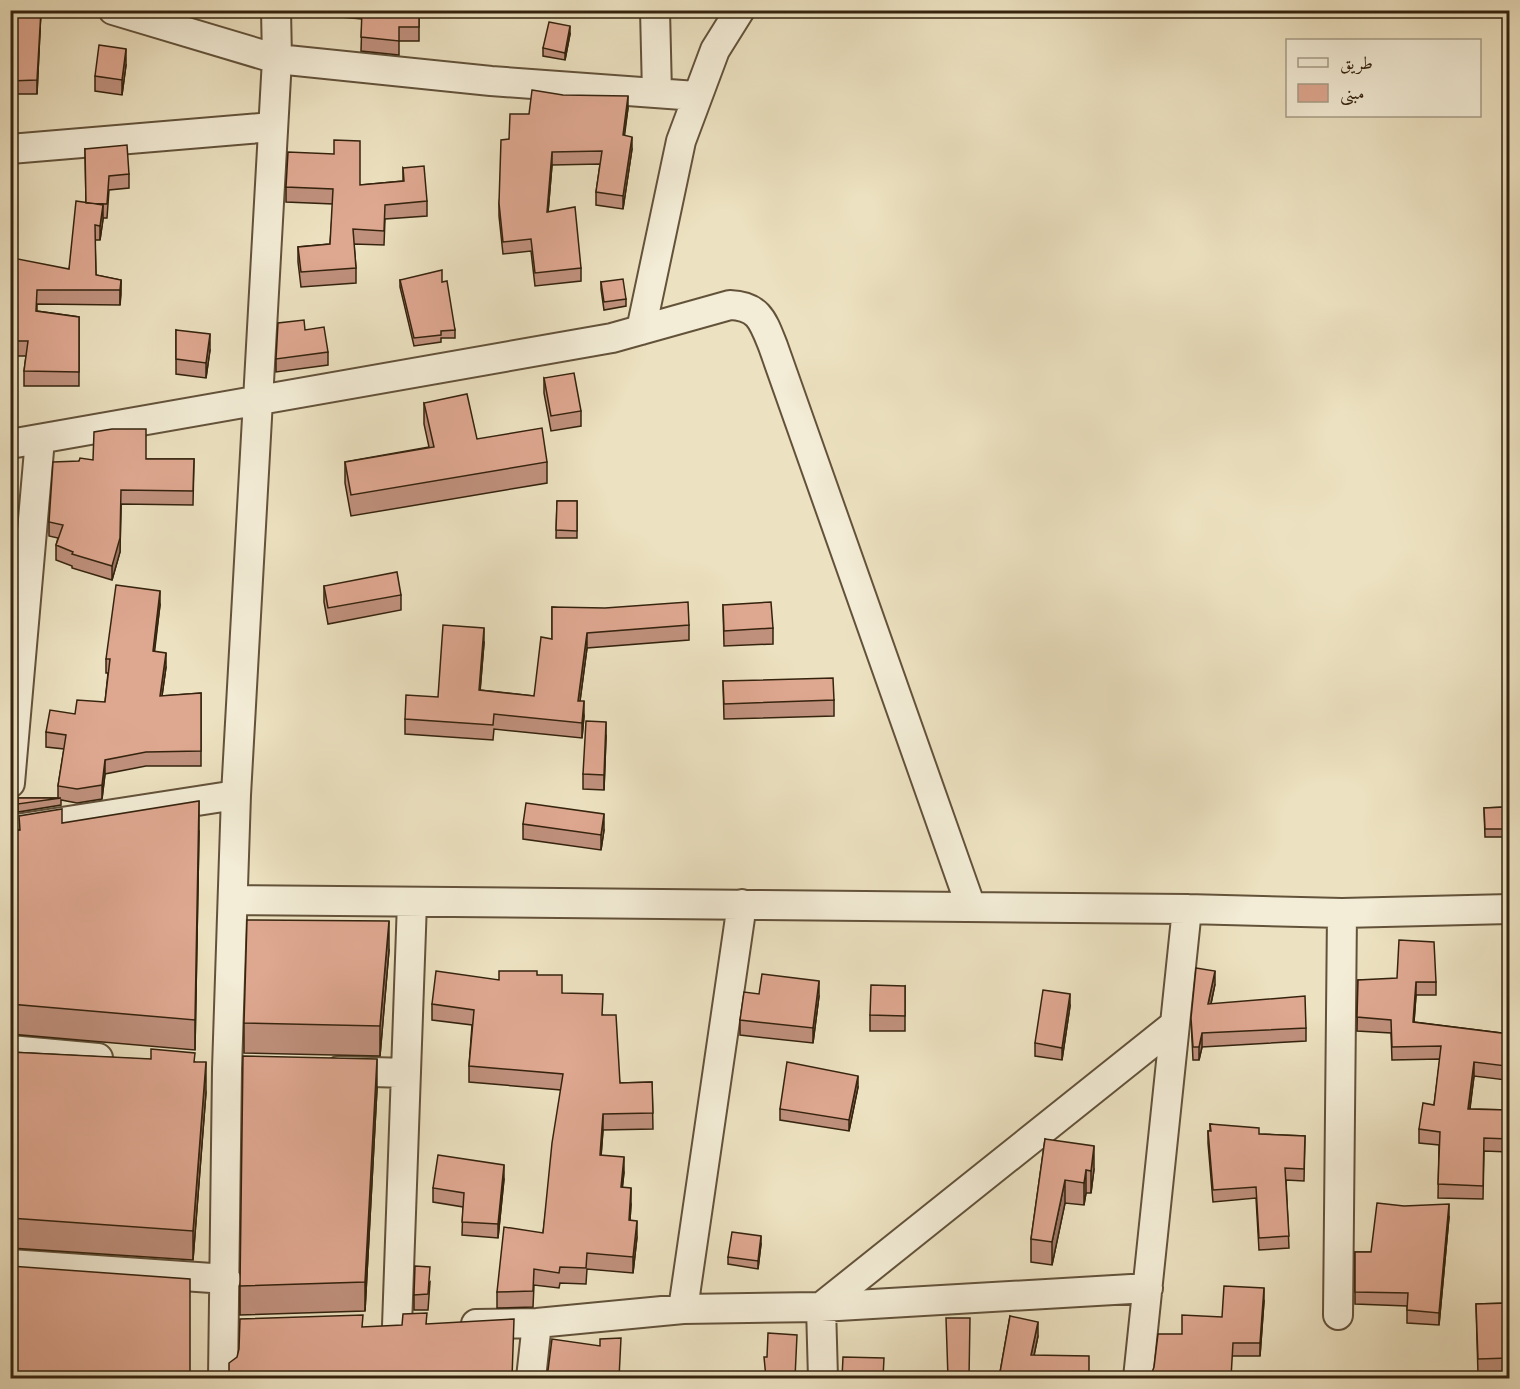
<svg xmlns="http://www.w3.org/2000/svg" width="1520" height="1389" viewBox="0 0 1520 1389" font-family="'IM FELL DW Pica',Amiri,serif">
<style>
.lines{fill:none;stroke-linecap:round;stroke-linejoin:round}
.minor-casing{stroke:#63523a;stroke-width:32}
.minor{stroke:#f3ecd6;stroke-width:28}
.wall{fill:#bf907c;stroke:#35230e;stroke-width:1.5}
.shaded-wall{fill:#9b7565;stroke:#35230e;stroke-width:1.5}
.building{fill:#dea790;stroke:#35230e;stroke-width:1.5}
</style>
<rect width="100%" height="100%" fill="#ece1c0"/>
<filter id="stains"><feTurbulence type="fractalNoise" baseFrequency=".00333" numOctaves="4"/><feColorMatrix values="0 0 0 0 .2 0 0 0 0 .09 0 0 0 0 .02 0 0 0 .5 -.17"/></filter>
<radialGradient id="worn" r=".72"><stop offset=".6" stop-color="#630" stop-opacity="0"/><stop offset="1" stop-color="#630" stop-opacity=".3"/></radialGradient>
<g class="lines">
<g class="minor-casing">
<path id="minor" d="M113 10 277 59 491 81 696 96
M655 10 657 93
M10 149 272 127
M641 330 681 141 715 50 740 10
M10 444 612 338 730 305C759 306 763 321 773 346L971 907
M10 783 40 439
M10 830 236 795
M233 900 1187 909 1342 913 1510 909
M10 1050 98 1058
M339 1071 406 1073
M10 1264 226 1279
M683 1309 742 904
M1338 1315 1342 913
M476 1324 537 1323 683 1309 821 1307 1148 1288
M397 1326 412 902
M223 1378 227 1069 236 795 277 59 276 10
M531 1378 537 1323
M823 1378 821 1307 1174 1025
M1138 1378 1187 909"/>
</g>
<use href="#minor" class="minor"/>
</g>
<path class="wall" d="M10 10H41L37 94H10Z
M309 10H419V41H399V55L361 51 362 19 309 14Z
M570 34 565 60 543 56V48Z
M126 65 122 95 95 91V76Z
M628 108 624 135 632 149 623 209 596 205V192L600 164 552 165 548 212 581 268V281L535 286 531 251 503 254 499 216V203L509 139 529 114Z
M85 149 129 174V188L109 190 107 218H103L100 240H95L96 275 121 280 120 305 37 304V311L79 317V386H24V371L26 356H10V269H69L86 203Z
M403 168 427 201V216L385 219 384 245 354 244 356 268V283L301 287 298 262V247L330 244 333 204 286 202V187L360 185 403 181Z
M400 280 442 282 455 330V338H441V342L414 346 400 287Z
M601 282 626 299V306L604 310 601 289Z
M176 330 210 350 206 378 176 374Z
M305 330 328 352V365L276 372V359Z
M544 378 581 411V426L551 431 544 393Z
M424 403 477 439 547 462V483L351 516 345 483V462L429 447 424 424Z
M146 459H194L193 505 121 504 120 552 112 580 72 568V566L56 560V545L58 538 49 536V522L79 461 93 460Z
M557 501H577V538H556Z
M324 586 401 595V610L328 624 324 602Z
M160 605 154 651 166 667 162 696 201 693V766H146L105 774 102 799 77 803 61 800V805L18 812V798H58V786L64 749 46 747V732L75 714 105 702 108 673H106V659Z
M723 605 773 628V644L724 646Z
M552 607 689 625V640L587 648 580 701 584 716 582 738 494 729 493 740 405 734V719L438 697 484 643 480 690 534 696 552 639Z
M723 681 834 700V716L724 719Z
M606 737 604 790 583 789V774Z
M1505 807 1506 837H1485L1484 808Z
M62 823 199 831 195 1050 10 1034V831Z
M523 824 604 830 601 850 523 839Z
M389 950 380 1056 244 1053V1023Z
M537 975 562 993 603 1015 620 1083 652 1082 653 1129 603 1130 601 1155 624 1172 622 1188 631 1204 630 1220 637 1237 633 1273 587 1269 586 1284 560 1283 559 1288 534 1285 533 1307 497 1308V1292L543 1233 561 1090 469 1082V1066L472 1025 432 1020V1004L499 980Z
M1358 980 1436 982V995H1416L1414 1022 1509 1034 1506 1080 1474 1076 1470 1109 1509 1110V1152L1484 1151 1483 1199 1438 1198 1439 1145 1419 1143V1129L1434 1105 1440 1059 1392 1060 1391 1033 1357 1031Z
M1215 984 1211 1004 1306 1028V1041L1202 1047 1199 1060H1193L1191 1018Z
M905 986V1031H870V1015Z
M759 994 819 996 813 1043 740 1035V1020Z
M1070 1006 1062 1060 1035 1056V1043Z
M10 1052 195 1062 206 1092 193 1260 11 1248Z
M858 1087 849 1131 780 1120V1109Z
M377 1089 365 1311 240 1315V1286Z
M1210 1124 1259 1134 1305 1136 1304 1181 1286 1180 1289 1248 1259 1250 1256 1198 1213 1202 1208 1143V1131H1210Z
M1045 1139 1094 1169 1091 1193H1086L1084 1205 1065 1203 1052 1265 1031 1262V1239Z
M504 1179 498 1238 462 1235 463 1207 433 1202V1188Z
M1449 1217 1439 1325 1407 1323V1306L1355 1304V1252H1371Z
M761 1244 758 1269 728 1264V1257Z
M430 1282 428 1310H414V1295Z
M1264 1301 1260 1356H1233L1151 1375 1182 1334Z
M1509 1303V1373L1478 1374 1476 1304Z
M1010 1316 1038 1336 1034 1355 1089 1378H999Z"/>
<path class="shaded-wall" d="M41 10 37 94V80Z
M570 26V34L565 60V53Z
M126 49V65L122 95V80Z
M628 96V108L623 148V135Z
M632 137V149L623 209V196Z
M552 152V165L547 225V212Z
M103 205V220L100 240V226Z
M121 280V295L120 305V290Z
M210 334V350L206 378V363Z
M121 504 120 552 112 580V566Z
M160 591V605L153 665V651Z
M484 628V643L479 705V690Z
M587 633V648L578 716V701Z
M166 653V667L160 710V696Z
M584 701V716L582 738V723Z
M606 722V737L604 790V775Z
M105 760V774L102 799V785Z
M199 801V831L195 1050V1020Z
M604 814V830L601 850V835Z
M389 921V950L380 1056V1026Z
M1215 971V984L1208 1017V1004Z
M819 981V996L813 1043V1028Z
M1416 982V995L1413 1035V1022Z
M1070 994V1006L1062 1060V1048Z
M1202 1033V1047L1199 1060V1047Z
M1509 1040V1053L1506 1080V1066Z
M377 1059V1089L365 1311V1282Z
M206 1062V1092L193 1260V1231Z
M1474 1062V1076L1468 1122V1109Z
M858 1076V1087L849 1131V1120Z
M603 1114V1130L600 1171V1155Z
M1094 1146V1169L1091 1193V1171Z
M624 1157V1172L621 1203V1187Z
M504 1165V1179L498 1238V1224Z
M1086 1170V1193L1084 1205V1183Z
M1065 1180V1203L1052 1265V1242Z
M631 1188V1204L629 1236V1220Z
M1449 1204V1217L1439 1325V1313Z
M637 1221V1237L633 1273V1257Z
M761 1236V1244L758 1269V1261Z
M1264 1288V1301L1260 1356V1343Z
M1038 1322V1336L1031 1370V1355Z"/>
<path class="building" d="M10 10H41L37 80 10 81Z
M362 10H419V27H399V41L361 37Z
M549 22 570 26 565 53 543 48Z
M99 45 126 49 122 80 95 76Z
M532 90 563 95 628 96 623 135 632 137 623 196 596 192 602 151 552 152 547 212 575 207 581 268 535 273 531 239 503 242 499 203 501 140 509 139 510 114H529Z
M334 140 360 141V185L404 181 403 168 424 166 427 201 385 205 384 231 353 229 356 268 301 272 298 247 330 244 333 189 286 187 288 152 334 154Z
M127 145 129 174 109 176 107 204 86 203 85 149Z
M76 201 103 205 100 226 95 225 96 275 121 280 120 290H37L36 311 79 317V372L24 371 28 341H10V269L13 258 69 269Z
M442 270V282L447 281 455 330 441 331V335L414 338 400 280Z
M623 279 626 299 604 302 601 282Z
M304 320 305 330 324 327 328 352 276 359 278 323Z
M176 330 210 334 206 363 176 359Z
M574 373 581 411 551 416 544 378Z
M467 394 477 439 542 428 547 462 351 495 345 462 434 447 424 403Z
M112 429H146V459H194L193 491 121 490 120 538 112 566 72 554 73 552 56 545 63 525 49 522 53 462 79 461 80 458 93 460 94 432Z
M557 501H577V531L556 530Z
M397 572 401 595 328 608 324 586Z
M116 585 160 591 153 651 166 653 160 696 201 693V751L146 752 105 760 102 785 77 789 58 786 66 735 46 732 50 710 75 714 77 700 105 702 110 659H106Z
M688 602 689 625 587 633 578 701H584L582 723 494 714 493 725 405 719 406 695 438 697 443 625 484 628 479 690 534 696 541 637 552 639V607L605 608Z
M771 602 773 628 724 631 723 605Z
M833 678 834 700 724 704 723 681Z
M586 721 606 722 604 775 583 774Z
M18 798H61L18 804Z
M199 801 195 1020 10 1004V831L20 830 19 816 62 809V823Z
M526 803 604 814 601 835 523 824Z
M1505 807 1506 829H1485L1484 808Z
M247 920 389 921 380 1026 244 1023Z
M1399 940 1434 942 1436 982H1416L1413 1022 1509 1034 1506 1066 1474 1062 1468 1109 1509 1110V1139L1484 1138 1483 1186 1438 1184 1440 1132 1419 1129 1423 1103 1434 1105 1441 1046 1392 1047 1391 1020 1357 1017 1358 980 1397 978Z
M1196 968 1215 971 1208 1004 1305 996 1306 1028 1202 1033 1199 1047H1193L1191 1018Z
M436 971 499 980V971H537V975H562V993L603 994 602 1015H616L620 1083 652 1082 653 1113 603 1114 600 1155 624 1157 621 1187 631 1188 629 1220 637 1221 633 1257 587 1253 586 1268 560 1267 559 1273 534 1269 533 1291 497 1292 504 1227 543 1233 552 1143 563 1074 469 1066 474 1010 432 1004Z
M762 974 819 981 813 1028 740 1020 744 992 759 994Z
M871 985 905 986V1016L870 1015Z
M1043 990 1070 994 1062 1048 1035 1043Z
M151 1049 195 1053 194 1062H206L193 1231 10 1218V1052L151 1059Z
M243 1056 377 1059 365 1282 240 1286Z
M787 1062 858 1076 849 1120 780 1109Z
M1210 1124 1259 1128V1134L1305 1136 1304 1169 1285 1168 1289 1236 1259 1238 1256 1187 1213 1190 1208 1131H1211Z
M1045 1139 1094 1146 1091 1171 1086 1170 1084 1183 1065 1180 1052 1242 1031 1239Z
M438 1155 504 1165 498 1224 462 1222 464 1193 433 1188Z
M1377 1203 1404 1206 1449 1204 1439 1313 1407 1310 1408 1293 1355 1292V1252H1371Z
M732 1232 761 1236 758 1261 728 1257Z
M10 1266 190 1279V1378H10Z
M415 1266 430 1267 428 1294 414 1295Z
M1224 1286 1264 1288 1260 1343H1233L1231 1378H1144L1151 1375 1154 1367 1158 1334H1182V1315L1222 1317Z
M1509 1303V1358L1478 1359 1476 1304Z
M427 1313 426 1324 514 1319 512 1378H229V1363L237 1357 239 1349 240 1319 363 1315 362 1327 402 1325 403 1314Z
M1010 1316 1038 1322 1031 1355 1089 1356V1378H1029V1377L999 1378Z
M946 1318H970L969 1378H948Z
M768 1333 797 1335 795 1378H766L764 1357H767Z
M621 1338 619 1378H547L552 1339 600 1346V1339Z
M843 1357 884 1358 883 1378H842Z"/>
<rect width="1520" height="1389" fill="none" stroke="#ece1c0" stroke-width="36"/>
<rect x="12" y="12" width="1496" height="1365" fill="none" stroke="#35230e" stroke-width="3"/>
<rect x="18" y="18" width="1484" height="1353" fill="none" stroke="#35230e" stroke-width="1.5"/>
<rect x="1286" y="39" width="195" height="78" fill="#f3ecd6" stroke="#a79c86" stroke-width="1.5"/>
<rect x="1298" y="58" width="30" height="9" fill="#f3ecd6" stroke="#a79c86" stroke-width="1.5"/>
<text x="1340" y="69" font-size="18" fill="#35230e">طريق</text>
<rect x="1298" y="84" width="30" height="18" fill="#dea790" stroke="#a79c86" stroke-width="1.5"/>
<text x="1340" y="99" font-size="18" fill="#35230e">مبنى</text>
<rect width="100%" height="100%" filter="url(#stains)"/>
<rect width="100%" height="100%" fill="url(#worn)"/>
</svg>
